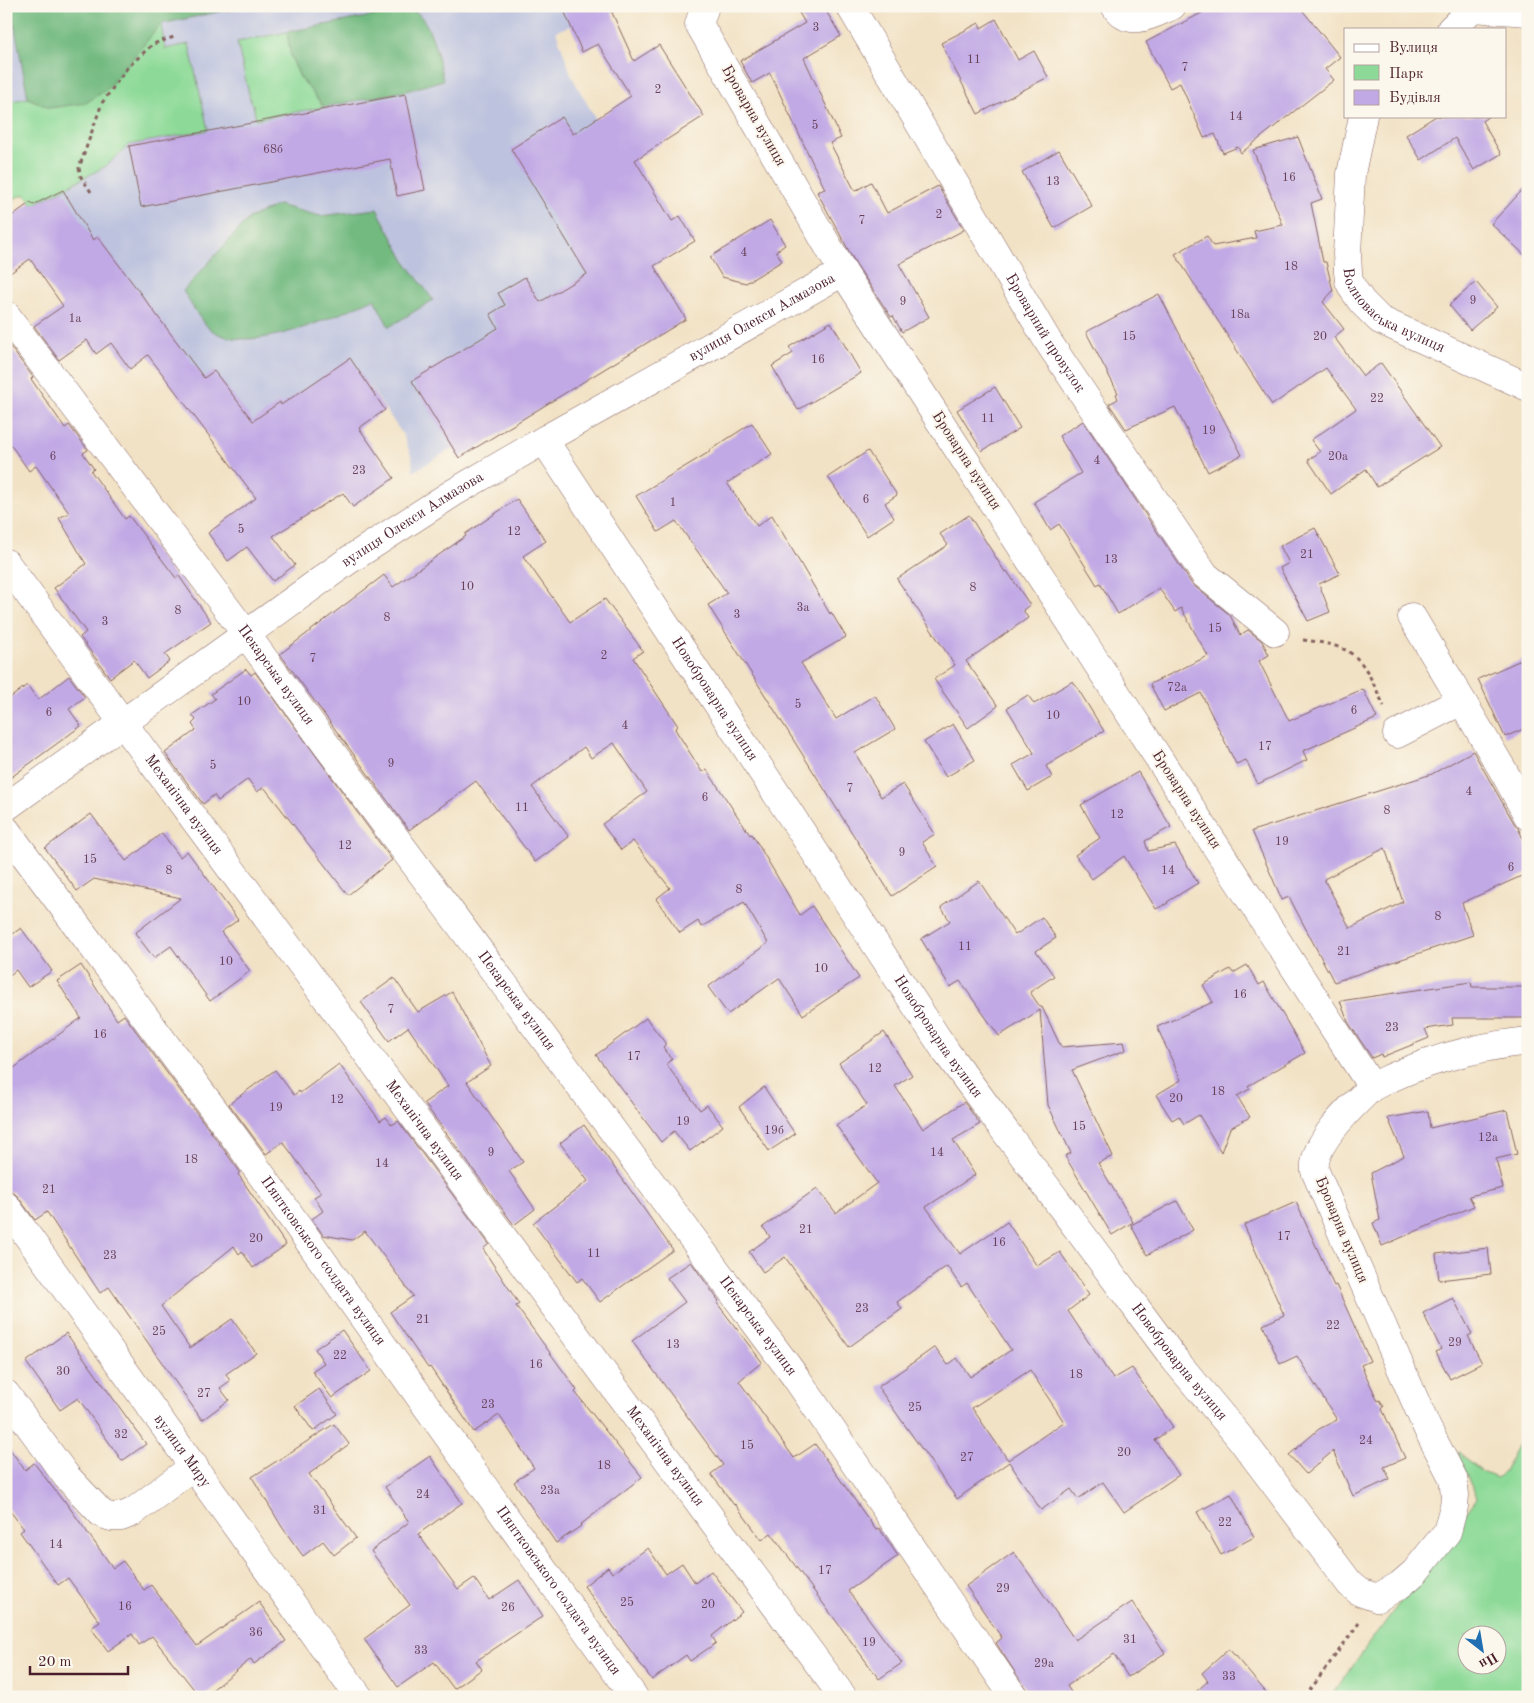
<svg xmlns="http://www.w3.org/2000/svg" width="1534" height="1703" viewBox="0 0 1534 1703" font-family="'Old Standard TT',serif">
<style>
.industrial{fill:#bdc3de}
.green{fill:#8dda98;stroke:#6c7c62;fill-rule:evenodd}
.forest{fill:#72ba80;stroke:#5e6c56}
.building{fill:#c1a9e5;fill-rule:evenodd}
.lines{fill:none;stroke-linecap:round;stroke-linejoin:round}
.minor-casing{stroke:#856361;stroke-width:29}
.path{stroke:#856361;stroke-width:3;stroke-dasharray:4 4;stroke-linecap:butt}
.minor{stroke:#fff;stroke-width:28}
.labels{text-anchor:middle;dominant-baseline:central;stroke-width:4;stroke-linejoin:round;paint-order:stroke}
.number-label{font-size:12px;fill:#68425a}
.street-label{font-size:15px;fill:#4a1f2b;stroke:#fbf7ec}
</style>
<rect width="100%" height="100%" fill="#fbf7ec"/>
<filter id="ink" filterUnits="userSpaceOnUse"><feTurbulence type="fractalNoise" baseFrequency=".02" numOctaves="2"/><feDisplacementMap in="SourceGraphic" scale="10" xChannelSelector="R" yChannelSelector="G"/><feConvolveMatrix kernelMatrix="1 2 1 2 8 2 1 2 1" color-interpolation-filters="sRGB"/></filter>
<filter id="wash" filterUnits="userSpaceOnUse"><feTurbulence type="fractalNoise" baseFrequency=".0096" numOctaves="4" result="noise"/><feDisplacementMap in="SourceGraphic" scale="20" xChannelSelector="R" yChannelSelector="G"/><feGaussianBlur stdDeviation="1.12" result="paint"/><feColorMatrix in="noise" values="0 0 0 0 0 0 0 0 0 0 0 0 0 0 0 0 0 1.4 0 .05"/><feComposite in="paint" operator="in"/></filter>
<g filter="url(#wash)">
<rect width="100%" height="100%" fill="#f2e2c5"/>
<path class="industrial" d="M6 6H628L556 31 572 77 604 134 582 148 686 319 460 458 453 448 413 472 412 458 403 435 369 385 273 450 148 355 25 194 6 202Z"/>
<path class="green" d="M161 24 165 49 189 44 208 130 129 145 106 166 33 205 25 194 6 202V102L28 98 50 108 135 54Z
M287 32 291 57 300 77 324 107 256 119 253 104 251 103 237 42Z
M1528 1425V1697H1330L1477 1498 1457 1452 1482 1472 1497 1478 1504 1471ZM1466 1636H1496V1666H1466Z"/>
<path class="forest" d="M11 6H246L161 24 107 89 86 103 50 108 28 98Z
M409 9C431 13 439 62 443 80L406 91 324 107 300 77 291 57 287 32Z
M278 205 320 216 377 209 405 261 433 300 389 327 374 299C334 316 249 358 210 329 199 320 191 303 183 291L249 218Z"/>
<g id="blocks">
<path class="building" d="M562 6H609L634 61 659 45 704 116 635 160 672 221 680 216 695 241 654 266 686 319 459 458 412 381 498 328 490 314 505 305 498 293 525 277 540 302 587 274 511 149 562 117 573 134 631 96 598 44 582 52Z
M795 6H823L841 36 804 58 841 138 830 143 855 191 871 182 887 213 938 186 964 230 899 264 929 317 902 332 893 316 891 317 856 264 817 192 825 189 770 73 752 83 740 61 805 23Z
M1215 6H1299L1340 57 1325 69 1334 80 1241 153 1238 147 1223 153 1215 134 1204 138 1180 83 1170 88 1146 42Z
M996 19 1018 60 1034 51 1048 77 978 114 941 43 979 23 981 28Z
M406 94 425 190 397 196 390 159 141 207 129 146Z
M1436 116H1489L1482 121 1501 154 1474 170 1455 138 1421 160 1406 135Z
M1298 137 1322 199 1311 203 1323 262H1326L1333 291 1323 302 1344 329 1334 337 1363 376 1381 363 1440 447 1377 487 1366 469 1331 494 1308 460 1320 452 1311 440 1356 409 1326 368 1272 405 1175 254 1207 236 1213 246 1256 238 1254 231 1283 225 1253 150Z
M1059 150 1092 206 1054 228 1022 172Z
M1528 184V258L1491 224Z
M63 190 93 240 98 237 204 378 214 371 253 421 280 402 281 405 350 358 385 410 359 428 394 478 353 507 343 493 273 536 295 565 273 581 247 547 228 561 208 533 256 498 148 355 130 369 111 343 96 354 87 340 59 360 34 326 63 306 30 259 6 276V220L31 202 33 205Z
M770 220 785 245 776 251 782 261 746 283 722 277 710 257Z
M1476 282 1497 307 1470 330 1449 305Z
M1159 294 1242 455 1208 472 1175 407 1126 429 1109 404 1118 399 1116 394 1118 393 1086 332Z
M831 322 861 373 798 410 772 366 793 353 789 347Z
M8 344 33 377 31 379 65 428 69 425 88 450 83 453 94 469 91 471 125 519 129 516 176 578 179 576 211 622 165 654 170 661 147 678 134 660 110 678 80 637 86 632 54 588 86 564 59 518 69 513 36 466 29 471 6 438V345Z
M995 387 1020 428 982 451 957 410Z
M1083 421 1192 584 1230 615 1240 635 1248 630 1262 641 1269 655 1259 661 1289 721 1363 689 1377 718 1303 751 1307 760 1258 784 1246 760 1236 764 1201 693 1164 711 1150 684 1208 656 1181 608 1175 612 1159 588 1118 614 1100 583 1097 585 1059 524 1050 530 1034 502 1081 473 1059 436Z
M752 423 772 454 727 483 757 526 772 515 830 614 831 612 846 637 801 663 836 719 875 695 895 729 855 753 881 797 903 784 935 834 922 842 937 867 892 896 708 605 727 593 676 521 658 532 636 496 711 451 710 450Z
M868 451 897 495 885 503 894 518 867 536 828 477Z
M517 499 546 541 523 556 570 622 605 599 643 651 633 658 678 726 675 729 702 772 707 770 750 835 752 834 800 915 812 906 859 978 803 1015 779 978 728 1014 708 987 768 943 744 902 701 927 698 921 680 933 656 899 670 888 633 841 621 850 602 824 647 792 614 743 591 758 584 747 532 787 569 837 535 862 476 781 409 830 280 654 384 575 393 587 466 536 465 534Z
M969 515 1005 572 1007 571 1030 605 1023 610 1028 618 966 661 998 706 968 728 934 679 955 665 897 579 948 545 940 534Z
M1315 528 1340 574 1319 584 1330 612 1308 621 1280 568 1289 563 1280 546Z
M1528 657V727L1505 737 1478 679Z
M246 669 251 675 255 672 392 860 348 895 264 787 257 792 248 779 218 801 214 795 203 804 165 753 196 730 192 724 196 720 192 715 215 699 211 694Z
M69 676 85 697 69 709 81 726 6 781V701L27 685 38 700Z
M1073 681 1104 731 1046 766 1052 777 1028 791 1013 765 1034 753 1007 708 1028 695 1034 704Z
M953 724 975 760 946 777 924 742Z
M1473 751 1514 823 1518 828 1528 849V873L1462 903 1473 935 1334 982 1289 897 1282 900 1252 831 1432 774ZM1385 848 1403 902 1350 928 1324 879Z
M1138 772 1171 827 1145 841 1148 851 1175 845 1198 883 1167 902 1168 903 1156 909 1124 856 1092 879 1075 855 1100 838 1081 805Z
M91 814 126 861 162 833 180 857 187 851 238 920 221 932 250 971 210 1001 171 946 154 958 135 933 181 898 94 879 77 891 45 848Z
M979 881 1015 935 1042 917 1056 938 1036 951 1054 976 1030 992 1040 1007H1042L1061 1047 1124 1042 1126 1050 1072 1070 1113 1156 1098 1163 1133 1222 1112 1235 1065 1156 1071 1153 1048 1105 1040 1010 999 1036 960 981 950 987 921 939 950 921 941 907Z
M21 928 52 971 28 987 16 970 6 978V939Z
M81 965 117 1020 124 1015 222 1147 240 1172 238 1174 286 1245 253 1268 242 1251 239 1254 234 1246 161 1306 190 1348 232 1319 256 1353 226 1374 230 1381 220 1388 229 1400 202 1420 109 1287 100 1293 47 1212 35 1220 18 1197 13 1192 6 1191V1074L81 1018 57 981Z
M1247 965 1259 985 1264 982 1305 1053 1248 1086 1250 1089 1237 1096 1250 1117 1230 1128 1221 1152 1199 1115 1184 1124 1179 1116 1172 1120 1156 1095 1181 1080 1157 1027 1213 1002 1203 985 1230 969 1233 973Z
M394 978 418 1012 452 992 491 1066 467 1082 523 1162 509 1171 535 1209 514 1225 424 1103 448 1086 408 1027 389 1041 361 1002Z
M1471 982 1472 987H1528V1018H1452L1453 1025 1425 1029 1429 1038 1382 1057 1381 1054 1372 1058 1348 1022 1340 1001Z
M646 1018 666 1044 663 1047 672 1059 666 1064 700 1110 707 1105 723 1126 690 1151 674 1131 661 1142 596 1055Z
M884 1032 912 1075 895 1086 923 1129 964 1102 980 1124 953 1140 975 1175 926 1207 960 1254 1007 1222 1037 1266 1060 1252 1089 1295 1068 1311 1113 1379 1132 1368 1173 1427 1155 1440 1179 1475 1124 1512 1103 1482 1078 1499 1071 1489 1041 1510 1009 1462 957 1499 878 1387 935 1347 948 1365 957 1358 970 1377 1011 1350 967 1283 961 1287 947 1266 897 1302 902 1309 849 1347 785 1257 763 1272 749 1252 770 1237 763 1227 817 1188 836 1213 877 1183 836 1125 867 1105 839 1063ZM1030 1370 1064 1422 1008 1460 972 1408Z
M339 1064 380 1121 386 1117 392 1125 398 1121 489 1244 483 1249 519 1304 516 1306 577 1390 575 1392 642 1477 580 1525 581 1526 556 1543 514 1482 534 1468 499 1415 474 1432 430 1367 428 1368 390 1312 413 1296 365 1231 352 1240 323 1235 312 1219 323 1211 314 1197 321 1193 283 1142 266 1154 229 1104 275 1070 294 1095 299 1091 300 1093Z
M764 1087 795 1134 769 1151 739 1107Z
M1507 1110 1517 1154 1496 1159 1503 1188 1469 1196 1474 1206 1382 1246 1373 1223 1380 1220 1371 1173 1404 1156 1388 1118 1428 1111 1430 1128Z
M584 1125 673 1250 600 1302 582 1278 577 1282 533 1223 588 1181 560 1143Z
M1177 1201 1193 1230 1147 1255 1131 1225Z
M1296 1202 1334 1286 1336 1285 1370 1361 1361 1365 1378 1401 1380 1400 1384 1407 1382 1409 1405 1458 1384 1467 1390 1479 1353 1496 1333 1451 1306 1474 1289 1455 1319 1429 1337 1420 1297 1356 1280 1364 1263 1325 1284 1315 1244 1225Z
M1488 1248 1491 1274 1439 1280 1436 1254Z
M691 1262 719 1301 717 1303 762 1362 739 1381 794 1458 815 1444 876 1530 879 1528 898 1556 848 1591 902 1663 879 1679 771 1533 762 1540 735 1504 734 1505 711 1474 723 1465 632 1341 685 1302 667 1278Z
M1453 1298 1472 1334 1468 1336 1482 1363 1450 1379 1436 1352 1441 1349 1423 1313Z
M342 1330 371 1371 332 1398 312 1371 324 1363 315 1349Z
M66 1333 146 1444 122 1461 78 1398 60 1410 26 1362Z
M319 1389 337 1414 313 1431 295 1406Z
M334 1424 349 1444 309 1474 356 1538 334 1555 323 1541 303 1556 282 1527 252 1477Z
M6 1444 25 1470 34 1463 63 1501 64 1500 113 1568 123 1561 144 1590 151 1585 197 1646 259 1602 286 1641 254 1664 251 1659 203 1697H200L152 1636 139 1645 132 1634 108 1651 91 1628 100 1622 68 1578 58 1585 20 1532 24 1529 6 1506Z
M430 1456 462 1503 418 1534 458 1589 474 1578 489 1600 519 1580 543 1616 476 1661 482 1669 454 1689 434 1662 398 1687 364 1639 410 1605 371 1551 409 1522 385 1487Z
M1231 1494 1254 1537 1221 1555 1197 1512Z
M648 1548 666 1574 682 1563 695 1583 711 1571 742 1612 712 1636 716 1643 690 1661 686 1655 652 1680 584 1586 608 1567 612 1573Z
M1014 1552 1075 1640 1132 1602 1165 1653 1128 1677 1114 1654 1067 1686 1074 1697H1031L996 1643 1002 1638 966 1586Z
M1229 1649 1270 1697H1190L1208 1681 1202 1673Z"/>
</g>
</g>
<g filter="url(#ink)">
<use href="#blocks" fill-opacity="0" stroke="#856361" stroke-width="1"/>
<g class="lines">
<g class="minor-casing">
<g id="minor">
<path id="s1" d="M850 6 1049 343 1205 575 1275 632"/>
<path d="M1115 6C1129 29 1153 14 1172 6"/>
<path d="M1472 6 1473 8 1528 12"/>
<path d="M1451 29 1475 6"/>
<path id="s2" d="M1363 116 1351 174 1347 254 1348 272 1349 281 1353 289 1362 302 1380 320 1528 387"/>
<path id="s3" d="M6 315 246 634 322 739 797 1379 1014 1697"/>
<path id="s4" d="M544 440 947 1053 1175 1360 1241 1439 1350 1584 1360 1592 1377 1598 1400 1585 1415 1572 1447 1532 1454 1506 1455 1495 1453 1478 1427 1428 1315 1171C1311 1144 1353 1105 1372 1087L843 272 699 24 705 6"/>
<path id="s5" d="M6 563 123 723 843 1697"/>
<path d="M1412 617 1504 772 1528 816"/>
<path d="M1397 734 1461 701"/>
<path id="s6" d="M6 807 349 560 453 493 544 440 843 272"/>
<path id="s7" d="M6 830 235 1138 634 1697"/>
<path d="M1372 1087C1420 1062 1474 1047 1528 1041"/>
<path id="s8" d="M6 1206 359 1697"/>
<path d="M6 1394 67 1477 102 1514 111 1517H121L133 1512 194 1466"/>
</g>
</g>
<path class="path" d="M91 192 81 177 79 168 102 103 127 68 153 44 174 37
M1303 640C1359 646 1362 659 1384 706
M1305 1697 1359 1623"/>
<use href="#minor" class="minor"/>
</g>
</g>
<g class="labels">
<g class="number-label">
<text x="816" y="28">3</text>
<text x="974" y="60">11</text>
<text x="1185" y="68">7</text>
<text x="658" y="90">2</text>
<text x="1236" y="117">14</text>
<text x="815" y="126">5</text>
<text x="273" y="150">68б</text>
<text x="1289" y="178">16</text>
<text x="1053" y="182">13</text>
<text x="939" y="215">2</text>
<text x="862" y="221">7</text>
<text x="744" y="253">4</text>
<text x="1291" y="267">18</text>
<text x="1473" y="301">9</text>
<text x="903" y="302">9</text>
<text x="1240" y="315">18а</text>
<text x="75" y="319">1а</text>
<text x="1129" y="337">15</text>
<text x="1320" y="337">20</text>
<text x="818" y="360">16</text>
<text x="1377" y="399">22</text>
<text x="988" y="419">11</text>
<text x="1209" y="431">19</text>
<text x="53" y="457">6</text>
<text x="1338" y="457">20а</text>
<text x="1097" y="461">4</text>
<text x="359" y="471">23</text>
<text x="866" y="500">6</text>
<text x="673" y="503">1</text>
<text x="241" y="530">5</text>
<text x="514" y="532">12</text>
<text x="1307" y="555">21</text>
<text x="1111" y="560">13</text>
<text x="467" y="587">10</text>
<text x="973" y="588">8</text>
<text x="803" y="608">3а</text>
<text x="178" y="611">8</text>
<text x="737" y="615">3</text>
<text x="387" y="618">8</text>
<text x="105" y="622">3</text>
<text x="1215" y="629">15</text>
<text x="604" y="656">2</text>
<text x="313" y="659">7</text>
<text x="1177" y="688">72а</text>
<text x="244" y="702">10</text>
<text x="798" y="705">5</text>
<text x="1354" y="711">6</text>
<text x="49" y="713">6</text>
<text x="1053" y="716">10</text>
<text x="625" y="726">4</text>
<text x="1265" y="747">17</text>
<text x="391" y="764">9</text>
<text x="213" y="766">5</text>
<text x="850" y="789">7</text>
<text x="1469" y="792">4</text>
<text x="705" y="798">6</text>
<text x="522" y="808">11</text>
<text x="1387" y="811">8</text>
<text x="1117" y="815">12</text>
<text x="1282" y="842">19</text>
<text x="345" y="846">12</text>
<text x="902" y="853">9</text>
<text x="90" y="860">15</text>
<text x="1511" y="868">6</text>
<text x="169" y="871">8</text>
<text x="1168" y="871">14</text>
<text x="739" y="890">8</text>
<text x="1438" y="917">8</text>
<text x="965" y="947">11</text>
<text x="1344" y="952">21</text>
<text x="226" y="962">10</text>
<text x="821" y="969">10</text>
<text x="1240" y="995">16</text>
<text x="391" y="1010">7</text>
<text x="1392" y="1028">23</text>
<text x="100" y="1035">16</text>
<text x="634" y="1057">17</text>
<text x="875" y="1069">12</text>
<text x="1218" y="1092">18</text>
<text x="1176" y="1099">20</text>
<text x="337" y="1100">12</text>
<text x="276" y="1108">19</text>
<text x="683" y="1122">19</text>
<text x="1079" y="1127">15</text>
<text x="774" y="1131">19б</text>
<text x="1488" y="1138">12а</text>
<text x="491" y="1153">9</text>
<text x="937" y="1153">14</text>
<text x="191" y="1160">18</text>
<text x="382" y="1164">14</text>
<text x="49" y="1190">21</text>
<text x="806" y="1230">21</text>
<text x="1284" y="1237">17</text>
<text x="256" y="1239">20</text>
<text x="999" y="1243">16</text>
<text x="594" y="1254">11</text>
<text x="110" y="1256">23</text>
<text x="862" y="1309">23</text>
<text x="423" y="1320">21</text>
<text x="1333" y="1326">22</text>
<text x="159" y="1332">25</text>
<text x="1455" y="1343">29</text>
<text x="673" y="1345">13</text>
<text x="340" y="1356">22</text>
<text x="536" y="1365">16</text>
<text x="63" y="1372">30</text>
<text x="1076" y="1375">18</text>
<text x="204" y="1394">27</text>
<text x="488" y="1405">23</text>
<text x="915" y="1408">25</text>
<text x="121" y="1435">32</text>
<text x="1366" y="1441">24</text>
<text x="747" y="1446">15</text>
<text x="1124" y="1453">20</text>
<text x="967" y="1458">27</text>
<text x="604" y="1466">18</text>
<text x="550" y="1491">23а</text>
<text x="423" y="1495">24</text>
<text x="320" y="1511">31</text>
<text x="1225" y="1523">22</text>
<text x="56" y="1545">14</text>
<text x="825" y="1571">17</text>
<text x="1003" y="1589">29</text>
<text x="627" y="1603">25</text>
<text x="708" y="1605">20</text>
<text x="125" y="1607">16</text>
<text x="508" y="1608">26</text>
<text x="256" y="1633">36</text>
<text x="1130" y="1640">31</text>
<text x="869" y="1643">19</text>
<text x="421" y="1651">33</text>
<text x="1044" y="1664">29а</text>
<text x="1229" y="1677">33</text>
</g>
<g class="street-label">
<text transform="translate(753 116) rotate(60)">Броварна вулиця</text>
<text stroke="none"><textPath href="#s2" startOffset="220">Волноваська вулиця</textPath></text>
<text stroke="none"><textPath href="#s6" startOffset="902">вулиця Олекси Алмазова</textPath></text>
<text stroke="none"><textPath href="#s1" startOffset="381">Броварний провулок</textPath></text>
<text transform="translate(966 461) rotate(57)">Броварна вулиця</text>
<text stroke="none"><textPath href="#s6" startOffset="498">вулиця Олекси Алмазова</textPath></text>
<text stroke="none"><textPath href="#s3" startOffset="450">Пекарська вулиця</textPath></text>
<text stroke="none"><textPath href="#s4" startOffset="310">Новоброварна вулиця</textPath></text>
<text transform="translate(1186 800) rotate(57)">Броварна вулиця</text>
<text stroke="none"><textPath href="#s5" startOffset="300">Механічна вулиця</textPath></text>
<text stroke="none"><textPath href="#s3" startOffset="855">Пекарська вулиця</textPath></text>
<text stroke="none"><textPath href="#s4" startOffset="715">Новоброварна вулиця</textPath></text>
<text stroke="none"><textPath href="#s5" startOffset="705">Механічна вулиця</textPath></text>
<text transform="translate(1341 1230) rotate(67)">Броварна вулиця</text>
<text stroke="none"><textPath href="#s7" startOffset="535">Пянтковського солдата вулиця</textPath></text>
<text stroke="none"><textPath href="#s3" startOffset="1260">Пекарська вулиця</textPath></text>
<text stroke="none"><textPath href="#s4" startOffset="1120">Новоброварна вулиця</textPath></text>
<text stroke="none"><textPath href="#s8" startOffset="302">вулиця Миру</textPath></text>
<text stroke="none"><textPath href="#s5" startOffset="1110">Механічна вулиця</textPath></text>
<text stroke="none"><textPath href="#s7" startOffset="940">Пянтковського солдата вулиця</textPath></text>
</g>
</g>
<rect width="1534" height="1703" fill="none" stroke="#fbf7ec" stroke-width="25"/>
<rect x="1344" y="28" width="162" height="90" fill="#fbf7ec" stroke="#b4a19f"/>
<rect x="1354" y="44" width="25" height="8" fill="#ffffff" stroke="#b4a19f"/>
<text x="1389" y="52" font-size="15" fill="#4a1f2b">Вулиця</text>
<rect x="1354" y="65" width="25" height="15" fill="#8dda98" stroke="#b4a19f"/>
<text x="1389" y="78" font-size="15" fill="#4a1f2b">Парк</text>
<rect x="1354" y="90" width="25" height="15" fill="#c1a9e5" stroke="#b4a19f"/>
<text x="1389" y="102" font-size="15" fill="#4a1f2b">Будівля</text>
<g transform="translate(1482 1650) rotate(149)"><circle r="24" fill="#fbf7ec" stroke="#b4a19f"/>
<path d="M0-4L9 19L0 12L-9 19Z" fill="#1f6fb2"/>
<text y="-8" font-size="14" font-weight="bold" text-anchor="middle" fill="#4a1f2b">Пн</text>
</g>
<path d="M30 1666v8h98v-8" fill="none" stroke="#4a1f2b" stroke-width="2.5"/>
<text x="38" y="1666" font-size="15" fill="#4a1f2b" stroke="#fbf7ec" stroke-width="4" paint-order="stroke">20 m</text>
</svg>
